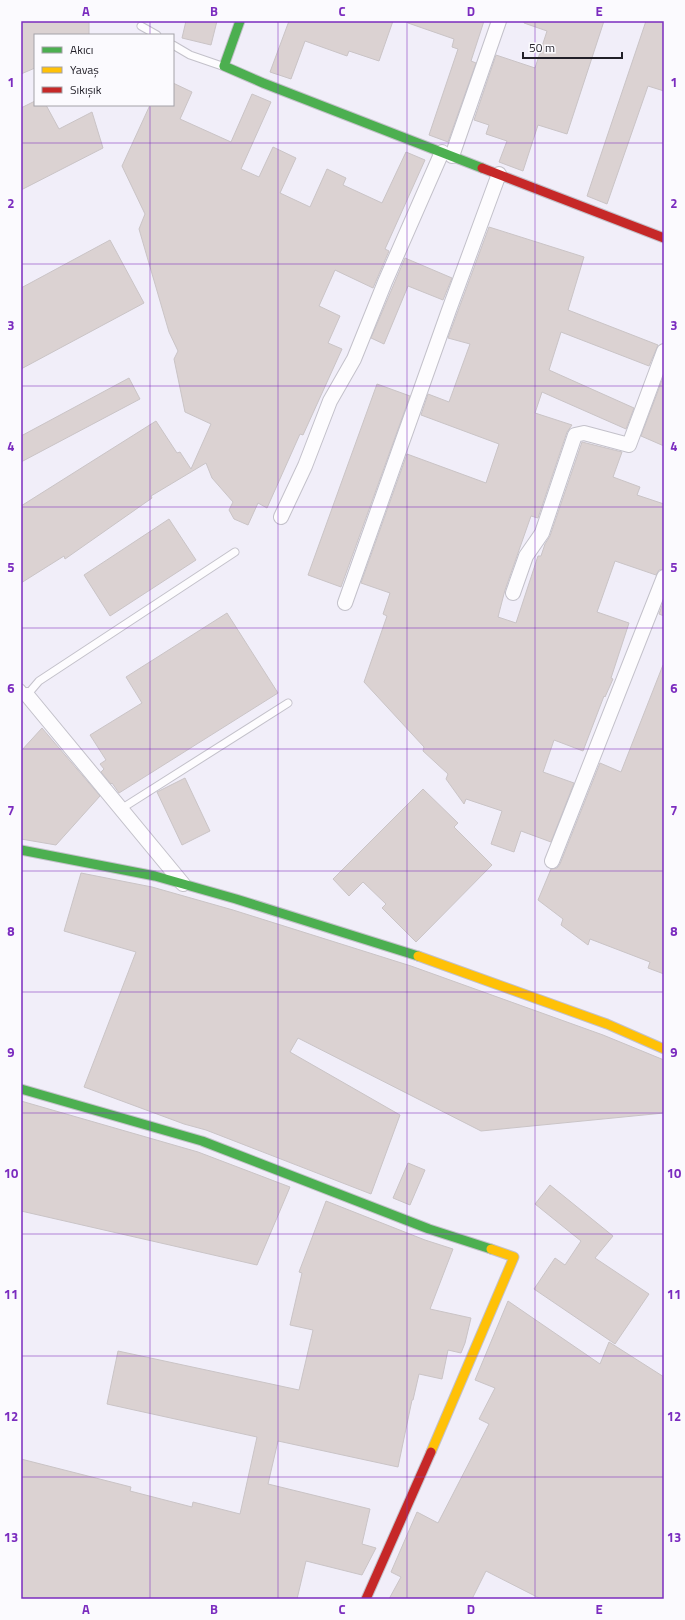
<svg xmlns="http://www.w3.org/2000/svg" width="685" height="1620" viewBox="0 0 685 1620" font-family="'Titillium Web',sans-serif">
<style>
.building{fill:#dbd2d2;stroke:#cac4c6}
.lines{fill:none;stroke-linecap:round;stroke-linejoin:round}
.lane-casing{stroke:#c3c1ca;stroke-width:9}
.street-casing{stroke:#c3c1ca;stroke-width:16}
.fast-casing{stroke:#c3c1ca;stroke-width:11}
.slow-casing{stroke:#c3c1ca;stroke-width:11}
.jam-casing{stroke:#c3c1ca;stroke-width:11}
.lane{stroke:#fdfcfe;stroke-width:7}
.street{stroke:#fdfcfe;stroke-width:14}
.fast{stroke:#4caf50;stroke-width:9}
.slow{stroke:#ffc107;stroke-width:9}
.jam{stroke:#c62828;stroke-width:9}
.grid{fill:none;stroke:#7b2cbf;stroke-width:1;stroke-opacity:0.55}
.neatline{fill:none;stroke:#7b2cbf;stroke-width:1.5}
.grid-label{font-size:13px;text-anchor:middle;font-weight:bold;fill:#7b2cbf}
</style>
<rect width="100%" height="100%" fill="#f1eef9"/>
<path class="building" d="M26 21H89V35H35V68L21 74V23Z
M186 21H217L211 45 182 38Z
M289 21H393L379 61 349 51 347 56 305 41 291 79 270 72Z
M408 21H484L471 61 476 63 448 142 429 135 458 49 452 47 454 39 408 23Z
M524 21H604L567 134 538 125 523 171 499 162 507 141 486 134 489 125 474 120 496 55 535 68 547 31 524 23Z
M646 21H664V91L648 86 607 204 587 196Z
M173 83 192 92 180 119 231 142 252 94 271 102 241 169 259 177 273 147 296 158 280 193 310 207 327 169 346 178 343 185 382 203 406 152 425 160 385 249 389 251 373 288 335 270 319 306 340 316 328 343 342 349 303 435 300 434 267 508 258 503 248 525 234 519 229 510 233 502 212 478 206 463 151 496 152 498 65 559 64 556 21 583V506L156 421 177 453 180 452 191 469 211 424 185 412 174 359 178 351 169 332 139 229 145 214 122 166 150 105H173Z
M35 101V105H46L59 129 92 112 103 148 21 190V108Z
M489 227 584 257 568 310 658 345 649 366 561 332 549 370 634 408 626 429 542 392 535 413 572 425 567 432 538 518 531 516 505 590 498 617 516 623 538 556H541L545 544 550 536 582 442 622 452 613 477 640 487 637 495 664 504V569L659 570 656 575 615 561 597 612 629 623 611 678 613 679 605 697 604 696 583 751 554 740 543 772 574 783 551 842 521 831 514 852 491 844 502 811 466 799 464 804 446 779 448 774 423 751 424 747 364 682 387 616 383 614 390 593 361 583 407 454 486 483 499 444 421 415 428 394 449 402 470 344 448 338Z
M110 240 144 303 21 369V288Z
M405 258 452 278 443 300 408 286 384 344 371 338Z
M664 375V446L641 436Z
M129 378 140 399 21 462V436Z
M377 384 410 396 341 587 308 575Z
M169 519 196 560 110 616 84 575Z
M664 600V616L659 614Z
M227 613 278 693 119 793 112 783 111 784 101 772 104 769 100 764 106 760 90 735 142 703 126 677Z
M663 665H664V974L648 968 650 962 590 939 588 945 561 925 563 919 538 900 551 869 557 868 560 864 600 763 621 772Z
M42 728 100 796 56 845 21 839V751Z
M185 778 210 831 182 845 157 792Z
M423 789 458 823 454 827 492 865 416 942 382 908 386 904 363 882 349 896 333 879Z
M81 873 152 887 233 910 411 966 603 1035 664 1060V1113L481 1131 298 1038 290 1052 400 1115 371 1194 206 1130 184 1124 84 1087 136 952 64 931Z
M21 1101 198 1152 290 1187 257 1265 21 1211Z
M408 1163 425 1170 410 1205 393 1198Z
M550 1185 613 1236 595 1258 649 1294 615 1344 534 1289 555 1258 565 1265 581 1241 535 1204Z
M326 1201 425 1240 453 1249 430 1309 471 1318 465 1343 461 1353 448 1350 442 1379 419 1374 413 1400H412L398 1467 278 1441 268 1484 370 1509 362 1544 376 1548 362 1575 306 1561 297 1599H21V1459L131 1487 130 1491 192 1507 193 1502 240 1514 257 1437 107 1404 118 1351 299 1390 313 1330 290 1325 302 1273 299 1272Z
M508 1301 600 1364 609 1342 664 1377V1599H541L486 1571 472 1599H389L401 1577 391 1572 417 1512 438 1523 489 1424 479 1419 495 1388 475 1380Z"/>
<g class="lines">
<g class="lane-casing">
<path id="lane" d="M141 26 157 35
M173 45 190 55 222 66
M21 688 27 695 39 681 235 552
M121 809 288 703"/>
</g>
<g class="street-casing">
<path id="street" d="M452 156 499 21
M281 517 305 466 330 401 354 359 385 282 442 152
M513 593 526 556 542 533 575 435 584 433 629 445 664 351
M345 603 449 310 499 174
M27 695 183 884
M552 861 664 577"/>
</g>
<g class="fast-casing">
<path id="fast" d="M240 21 224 66 263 83 482 168
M21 850 155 876 236 899 418 956
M21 1089 202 1141 429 1229 491 1249"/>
</g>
<g class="slow-casing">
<path id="slow" d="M418 956 607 1024 664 1049
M431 1452 514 1257 491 1249"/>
</g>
<g class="jam-casing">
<path id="jam" d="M482 168 664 238
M366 1599 431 1452"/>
</g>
<use href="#lane" class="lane"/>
<use href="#street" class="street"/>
<use href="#fast" class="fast"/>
<use href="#slow" class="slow"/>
<use href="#jam" class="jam"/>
</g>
<path class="grid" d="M150 21V35M278 21V1599M407 21V1599M535 21V1599M150 105V1599M21 143H664M21 264H664M21 386H664M21 507H664M21 628H664M21 749H664M21 871H664M21 992H664M21 1113H664M21 1234H664M21 1356H664M21 1477H664"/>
<rect width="685" height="1620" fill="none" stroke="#fbfafe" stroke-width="44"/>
<rect x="34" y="34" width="140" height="72" fill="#fbfafe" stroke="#a4a2a8"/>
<rect x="42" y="47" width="20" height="6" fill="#4caf50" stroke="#a4a2a8"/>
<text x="70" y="54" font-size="12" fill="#211f28">Akıcı</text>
<rect x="42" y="67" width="20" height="6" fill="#ffc107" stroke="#a4a2a8"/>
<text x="70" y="74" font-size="12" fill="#211f28">Yavaş</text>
<rect x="42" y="87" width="20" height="6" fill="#c62828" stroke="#a4a2a8"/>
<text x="70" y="94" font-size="12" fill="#211f28">Sıkışık</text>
<path d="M523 52v6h99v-6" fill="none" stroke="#211f28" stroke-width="2"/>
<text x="529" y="52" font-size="12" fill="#211f28" stroke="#fbfafe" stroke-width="3" paint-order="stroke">50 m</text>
<rect x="22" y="22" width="641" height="1576" class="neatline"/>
<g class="grid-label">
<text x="86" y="16">A</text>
<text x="214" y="16">B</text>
<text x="342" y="16">C</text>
<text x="471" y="16">D</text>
<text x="599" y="16">E</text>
<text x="11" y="87">1</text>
<text x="674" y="87">1</text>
<text x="11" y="208">2</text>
<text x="674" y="208">2</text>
<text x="11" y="330">3</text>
<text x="674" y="330">3</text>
<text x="11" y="451">4</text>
<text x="674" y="451">4</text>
<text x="11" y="572">5</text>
<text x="674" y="572">5</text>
<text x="11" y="693">6</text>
<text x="674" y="693">6</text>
<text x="11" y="815">7</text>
<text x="674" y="815">7</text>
<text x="11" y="936">8</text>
<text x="674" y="936">8</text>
<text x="11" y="1057">9</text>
<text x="674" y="1057">9</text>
<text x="11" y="1178">10</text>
<text x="674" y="1178">10</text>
<text x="11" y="1299">11</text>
<text x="674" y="1299">11</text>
<text x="11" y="1421">12</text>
<text x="674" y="1421">12</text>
<text x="11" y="1542">13</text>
<text x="674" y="1542">13</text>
<text x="86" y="1614">A</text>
<text x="214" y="1614">B</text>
<text x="342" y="1614">C</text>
<text x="471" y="1614">D</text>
<text x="599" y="1614">E</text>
</g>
</svg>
